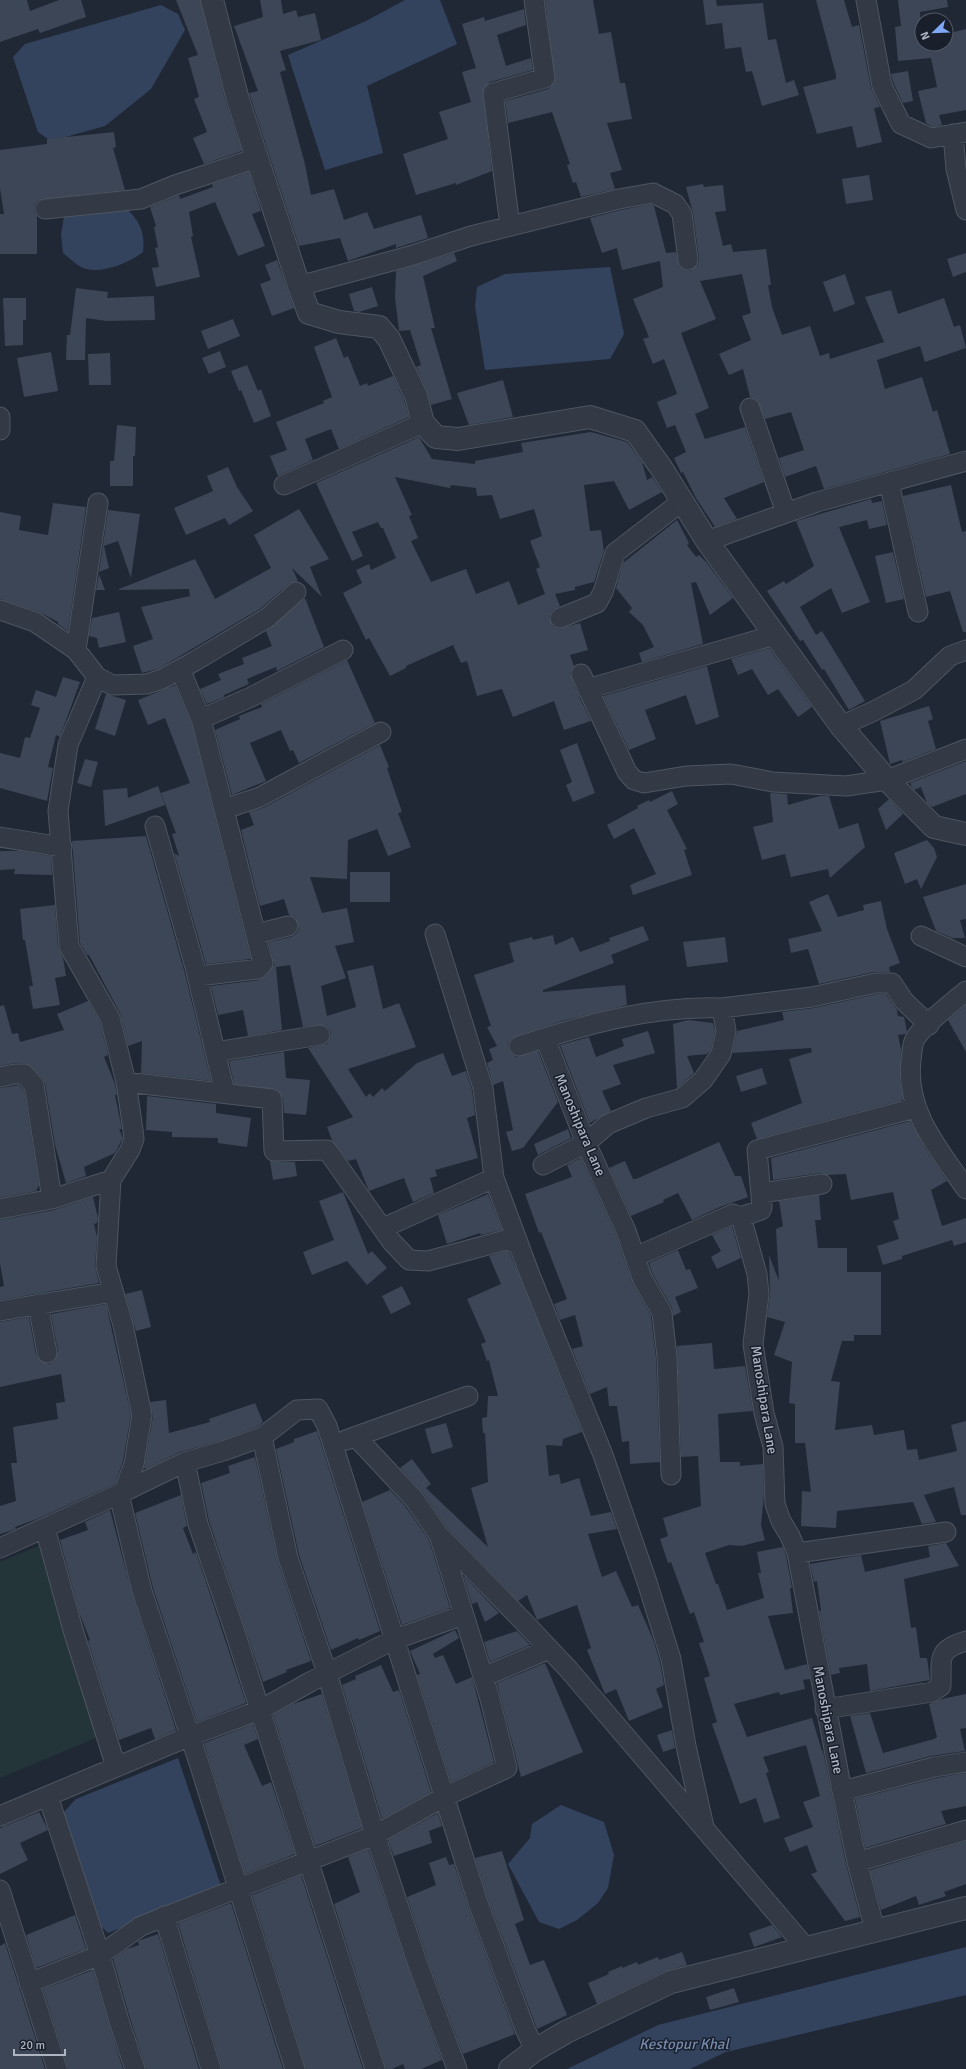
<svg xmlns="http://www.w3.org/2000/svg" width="966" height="2069" viewBox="0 0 966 2069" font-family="Signika,sans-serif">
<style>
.green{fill:#233538}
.water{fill:#33435e}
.building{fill:#3c4656;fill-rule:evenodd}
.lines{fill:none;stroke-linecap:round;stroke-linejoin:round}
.minor-casing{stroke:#4e5561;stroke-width:21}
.tertiary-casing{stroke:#4e5561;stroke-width:24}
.minor{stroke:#333a46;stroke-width:19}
.tertiary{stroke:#333a46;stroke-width:22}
.labels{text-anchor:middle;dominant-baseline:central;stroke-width:3;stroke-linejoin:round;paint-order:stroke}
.street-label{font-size:14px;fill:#adb5c3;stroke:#191f2b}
.water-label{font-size:15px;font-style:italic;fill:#758aac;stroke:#191f2b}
</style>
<rect width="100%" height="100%" fill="#202836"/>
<path class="green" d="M41 1545 98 1737 0 1778V1562Z"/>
<path class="water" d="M405 0H440L457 44 367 86 383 153 325 170 288 55 366 21Z
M161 5 178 14 185 30 151 89 105 126 51 141 38 132 13 57 25 44Z
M126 208C140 222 145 231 143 252 129 263 98 276 81 267 74 263 68 257 63 253L61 234 64 217 77 212Z
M610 267 624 334 610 359 485 370 475 306 477 287 505 274Z
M178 1758 221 1886 108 1933 96 1921 61 1815 76 1799Z
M561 1805 604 1822 614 1855 608 1888 598 1903 577 1920 559 1929 539 1922 508 1864 530 1838 532 1824Z
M966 1947V1995L726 2052 690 2069H567L658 2025Z"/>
<path class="building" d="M0 0H27L30 11 59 0H81L86 17 40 33 38 29 0 42Z
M176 0H200L226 103 242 151 204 164 193 138 207 132 194 99 199 97 188 58 198 55Z
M260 0H281L283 14 296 10 298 17 315 13 321 40 280 51 286 70 280 72 305 164 311 195 334 189 344 220 367 212 374 229 421 215 428 238 396 248V244L348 261 340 238 299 246 250 96 249 93 258 91 234 26 263 17Z
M545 0H593L599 34 611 32 620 83H625L632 119 607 123 622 170 610 173 615 189 581 197 576 182 573 183 567 165 570 164 552 112 508 123 505 101 548 89 555 81Z
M703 0H716L717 6 763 3 768 40 776 39 786 83 794 80 799 95 762 106 752 71 746 72 741 47 725 49 722 23 706 25Z
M816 0H844L852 27 859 25 871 88 880 107 874 108 882 142 857 148 852 126 817 134 803 87 836 79V75Z
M898 0H947L948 7 920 12 922 44H946V34L966 29V110L939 115 942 125 933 127 926 123 918 91 937 87 931 58 898 61 895 27 901 26Z
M524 9 526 25 497 35 506 66 531 58 533 70 490 82 483 90 492 171 456 185V183L416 195 403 154 448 139 439 112 471 102 462 72 476 68 462 24 484 17 485 21Z
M908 71 913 101 903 103 893 82 891 74Z
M114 132 116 147 113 148 125 190 39 200 35 204 34 210 37 216V254H0V214H4L0 188V150L47 144V139Z
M249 172 261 211 252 214 265 246 238 256 215 202 189 212 193 236 191 237 200 277 156 287 152 268 159 267 155 248 158 247 154 227 156 226 150 207 179 195 180 199 213 187 212 184Z
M869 175 873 200 846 204 842 179Z
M703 184 704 187 723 185 726 211 715 212 723 246 731 244 733 252 766 249 771 285H768L772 307 782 335 810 326 820 356 829 353 830 359 884 342 865 297 891 290 898 314 944 298 954 327 960 325 966 348 925 362 920 346 877 360 885 389 922 377 933 412 937 410 950 454 824 489 816 466 785 477 779 458 804 450 791 412 765 419 757 400 750 397 743 369 729 375 719 354 751 340 742 316 751 313 742 274 700 281 716 319 681 333 709 408 695 414 705 439 745 427 764 482 724 498 737 519 715 527 696 498 683 472 681 473 674 458 686 452 675 425 667 428 657 402 677 394 676 391 664 359 653 364 643 339 649 337 633 299 663 287 660 261 622 270 617 248 602 253 590 218 621 210 651 204 654 206 666 253 676 252 679 266 684 270 690 271 698 265 699 259 693 213 686 187Z
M454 253 457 261 423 276 435 328H431L452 399 431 405 427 391 416 367 421 365 410 330 399 331 395 297 396 271Z
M966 253V272L953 277 947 259Z
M277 260 294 308 272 316 260 284 271 280 265 265Z
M845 274 855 304 834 312 823 282Z
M372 287 378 306 359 312 354 311 349 294Z
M76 288 108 292 107 298 154 296 155 320 107 321 86 318 85 360H66L67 335H70Z
M3 298H26V320H23V345L5 346Z
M233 319 240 336 208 349 201 331Z
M336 338 344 358 348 356 360 386 367 383 368 386 393 376 404 400 409 417 339 449 331 429 305 439 313 460 278 476 270 456 287 450 276 422 324 403 323 401 332 397 314 347Z
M220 351 226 367 209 374 202 358Z
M51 352 58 391 24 397 17 358Z
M110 353 111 385H89L88 354Z
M247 365 258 391 261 389 271 416 254 423 241 390 239 391 231 371Z
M503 380 513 417 469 425 457 393Z
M117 425 136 427 135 456H133V486H110V461H114Z
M591 432 627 442 642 462 647 480 652 477 662 492 629 510 614 481 584 485 590 531 601 530 604 551 594 582 575 587V590L555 594 560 606 552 611 549 617 553 626 558 629 580 623 588 650 570 655 574 666 570 673 577 692 591 721 564 730 554 701 513 717 502 689 477 696 467 661 461 663 453 645 406 666V668L390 676 369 638 366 640 343 593 362 583 356 570 369 564 371 570 396 558 383 528H381L378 522 352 532 363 556 352 561 316 483 419 437 432 459 475 464V461L523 452 521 443ZM395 477 450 488 451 485 476 488 477 496 492 495 500 519 534 509 542 536 530 541 540 567 536 569 545 594 518 605 509 581 476 594 466 569 431 582 411 541 418 538 409 516 412 515Z
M228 467 237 487 253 511 229 525 225 518 186 535 174 508 213 491 207 476Z
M951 485 962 532 966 531V632H963L950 591 926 597 903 496Z
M871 499 872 503 882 501 887 525 869 529 867 520 839 527 870 602 842 613 831 588 800 607 816 635 822 631 865 701 849 710 824 669 822 670 803 640 800 641 767 591 784 581 786 584 814 566 796 521Z
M53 503 86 507 68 631 58 624V622L39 612 0 599V512L21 516 19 530 48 535Z
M299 509 329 559 310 567 322 597 292 568 298 581 289 584 260 609 158 669 142 673 133 646 153 639 141 607 190 596 189 589 119 590V589L195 559 215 599 271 568 254 535Z
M108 510 140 514 131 578 118 541 104 546 109 568 99 572Z
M677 520 689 543 687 545 696 557 699 555 707 563 733 598 710 615 696 582 691 583 703 644 642 662 639 653 654 647 643 625 629 612 632 608 616 588 623 563Z
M893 552 904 599 886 603 875 556Z
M99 574 105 590H96Z
M305 598 324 647 277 671 276 667 247 679 249 684 224 695V697L207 704 200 689 221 680 218 674 244 664 242 658 272 646 266 631Z
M119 612 126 642 99 648 97 638 89 636 92 618Z
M769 648 812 707 798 717 778 689 768 695 752 669 738 675 731 659Z
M347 660 375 723 299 763 293 750 290 751 281 730 250 743 266 781 232 795 215 730 240 719 239 716 262 707 261 704Z
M707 666 719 717 696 725 686 695 645 710 656 739 629 750 603 696Z
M63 677 80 682 60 737 56 735 48 767 53 768 47 801 0 788V753L20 758 25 737 30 738 40 708 31 705 36 690 56 697Z
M175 685 191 722 251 959 206 964 174 853 179 856 172 834 176 833 161 793 190 783 165 718 148 725 138 700Z
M106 694 126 700 115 736 95 729Z
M929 706 933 719 928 721 936 749 903 762 902 760 890 764 880 721Z
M577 743 595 793 573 802 566 785 572 782 560 750Z
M380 745 389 767 387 768 402 812 398 813 411 847 388 856 377 829 348 840 347 879 310 877 322 913 347 908 354 942 335 946 346 978 321 986 327 1016 356 1007 347 971 373 965 383 1009 399 1003 416 1047 348 1069 366 1097 370 1093 373 1097 382 1088 385 1091 417 1063 443 1053 452 1076 466 1071 472 1090 475 1115 467 1118 478 1158 435 1170 437 1176 430 1178 434 1193 413 1202 404 1178 369 1191 356 1159 348 1161 332 1140 327 1127 353 1117 308 1048 327 1044 330 1039 331 1033 328 1028 324 1025 303 1027 290 965 276 967 282 1030 248 1036 243 1010 218 1015 211 986 259 980 266 976 274 965 269 942 291 937 296 934 299 929 296 919 289 915 284 899 260 906 241 830 254 825 249 812 265 807Z
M85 759 98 762 91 787 77 783Z
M966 761V794L932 807 927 803 921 787 914 790 911 786 910 783Z
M158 786 165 805 105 826 103 790 127 788 128 798Z
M672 791 678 804 667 810 687 849 684 850 692 875 633 895 630 885 656 874 634 828 614 839 607 825 638 808 637 806 649 800 650 802Z
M770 793 787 794 788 805 820 796H829L839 829 858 823 865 847 830 878 828 869 791 877 785 854 762 860 753 827 773 822Z
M889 799 903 814 886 830 878 809Z
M146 836 184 970 211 1081 141 1073 142 1041 128 1046 120 1013 89 955H87L80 943 72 841Z
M927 840 934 848 937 857 921 889 917 879 905 884 894 853Z
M0 851H20L51 856 52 875 14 874 15 869 0 870Z
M350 872H390V902H350Z
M966 884V919L960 920 965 938H952L936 931 923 897Z
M828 894 838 917 864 910 863 905 881 901 887 929 900 963 889 967 890 972H874L819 984 808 949 791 953 788 939 822 931 809 902Z
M55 905 58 947 63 958 66 976 55 978 60 1005 33 1009 29 986H33L25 940H23L20 909Z
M643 926 649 940 611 955 614 963 543 990V992L625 985 627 1005 566 1020 516 1036 511 1039 508 1044 509 1050 516 1057 538 1051 558 1102 523 1148 512 1151 506 1132 513 1130 503 1081 493 1085 487 1063 493 1060 489 1049 497 1046 487 1027 491 1026 474 975 514 962 509 943 532 937 533 940 553 935 555 945 573 937 580 952 610 941 609 938Z
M725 937 728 962 687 967 683 942Z
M877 994H886L897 1010 898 1016 904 1017 907 1031 906 1034 898 1035 901 1049 900 1080 903 1100 757 1139 751 1123 802 1103 789 1059 812 1052 811 1048 732 1053 737 1031 784 1020 782 1012 814 1008Z
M88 1001 100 1022 108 1055 104 1057 115 1084 117 1095H115L122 1129H119L123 1138 115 1153 84 1167 86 1176 66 1183 55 1145 45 1083 42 1078 28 1064 15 1063 0 1066V1006L4 1005 12 1034 18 1033 20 1042 64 1030 57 1014Z
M966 1005V1052L948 1020Z
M688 1020 713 1023 715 1031 711 1050 707 1054 687 1056 694 1073 677 1088 673 1024Z
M648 1031 655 1053 613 1065 621 1084 602 1091 611 1111 590 1123 560 1045 589 1037 596 1057 624 1046 622 1039Z
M284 1052 286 1078 310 1080 306 1115 284 1113 283 1098 278 1090 234 1084 229 1061Z
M762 1068 767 1084 741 1092 736 1076Z
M19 1085 24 1090 39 1185 36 1191 0 1198V1088Z
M147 1096 216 1104V1113L251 1118 247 1147 218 1143V1138L172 1137V1132L146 1130Z
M910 1121 926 1150 947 1181 931 1190 942 1226 966 1218V1242L954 1246 952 1240 902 1256V1259L883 1265 877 1246 899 1239 893 1221 899 1219 893 1192 851 1200 846 1174 828 1175 820 1173 773 1180 771 1158Z
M568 1129 571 1138 538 1155 534 1144Z
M719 1142 735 1176H741L748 1197 720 1207 692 1220 678 1193 663 1200 664 1202 631 1216 609 1168 625 1161 633 1179H636Z
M581 1158 616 1235 632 1282 651 1316 656 1358 660 1462 630 1464 629 1441 622 1442 617 1406H609L607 1387 590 1394 572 1349 583 1346 575 1315 560 1320 554 1304 567 1299 541 1232 539 1233 525 1194 572 1177 567 1165Z
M270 1161 295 1162 297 1176 273 1180Z
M343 1192 368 1254 372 1251 387 1268 367 1285 347 1261 312 1275 303 1252 334 1240 319 1201Z
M488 1194 502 1230 481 1235 480 1233 447 1244 438 1215Z
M819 1195 821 1220H815L818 1248H847V1272H881V1335H854V1341H842L831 1381 840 1382 835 1430 872 1425 874 1435 904 1430 907 1450 917 1449 919 1460 957 1451 951 1425 966 1421V1515H961L954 1487 924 1495 936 1522 922 1524 913 1502 837 1511 836 1528 801 1526 802 1491 811 1492 805 1443H795V1404L789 1403 792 1362 774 1355 785 1322 767 1317 770 1295 769 1255 779 1281 776 1229 783 1226 779 1201Z
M93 1197 98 1218 97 1223 94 1224 97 1237 95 1266 99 1283 0 1300V1287L4 1286 0 1263V1220L54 1210Z
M732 1226 741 1258 717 1269 711 1257 721 1251 712 1235Z
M678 1250 686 1270 690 1269 698 1288 675 1297 681 1312 673 1316 672 1308 652 1273 649 1263Z
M506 1251 510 1253 582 1432 563 1439 562 1446 546 1445 549 1476 559 1474 561 1484 579 1478 591 1516 611 1512 617 1529 588 1534 602 1577 616 1571 632 1607 638 1605 653 1639 660 1662 664 1685 656 1689 663 1707 629 1721 616 1689 605 1694 587 1650 591 1648 577 1605 537 1620 527 1595 518 1601 448 1529 423 1493 400 1468 412 1459 431 1484 426 1488 488 1547 471 1488 488 1482 485 1433H483L482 1418 487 1417 488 1396H498L489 1360 487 1361 481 1344 486 1342 467 1299 501 1284 489 1256Z
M402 1286 411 1304 391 1314 382 1296Z
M142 1290 151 1327 136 1331 125 1294Z
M106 1304 131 1415 123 1461 115 1484 37 1519 15 1527 16 1529 10 1531 0 1534V1506L16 1501 11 1463H17L13 1427 58 1419 56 1403 65 1402 61 1374 0 1387V1322L29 1317 36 1355 39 1360 49 1364 54 1361 58 1351 51 1314Z
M712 1343 714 1369 745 1366 753 1411 718 1414 720 1462H740V1466L763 1464 764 1495 761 1525 765 1540 742 1546 729 1545 705 1553 716 1584H718L727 1610 764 1598 758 1573H761L757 1552 783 1547 786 1556 792 1588H790L793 1613 768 1616 785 1670 807 1664 810 1679 803 1680 805 1689 780 1695 779 1692 734 1704 747 1737 812 1718 822 1751H823L846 1864 860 1917 845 1921 811 1874 817 1872 807 1845 790 1852 784 1838 813 1827 803 1802 820 1796 806 1745 763 1757 769 1772 766 1773 780 1818 764 1823 756 1798 740 1804 712 1724 717 1722 704 1678 710 1676 699 1643 704 1642 694 1612 690 1614 671 1562 668 1563 660 1539 668 1536 663 1518 701 1506 698 1456 681 1457 677 1346Z
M166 1400 169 1433 210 1422 209 1419 255 1403 263 1422 257 1427 220 1441 180 1452 146 1469 144 1468 153 1416 150 1402Z
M446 1423 453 1447 432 1454 425 1429Z
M317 1431 380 1631 359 1640 358 1638 331 1650 299 1555 276 1449 294 1442V1439Z
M255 1457 278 1562 311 1661 286 1670 287 1672 263 1682 209 1521 201 1483 230 1473 228 1466Z
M390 1490 405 1506 429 1540 450 1608 402 1625 362 1502Z
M181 1495 187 1526 183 1528 193 1554 196 1552 246 1703 197 1722 153 1588 135 1513Z
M110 1510 132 1594 176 1730 155 1739 151 1728 119 1740 88 1641 90 1640 79 1612 60 1540 88 1530 85 1522Z
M946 1543 959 1566 904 1579 911 1628 916 1627 920 1658H927L930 1680 870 1691 867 1664 839 1668 840 1673 831 1675 819 1611H821L817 1581 814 1582 810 1564 861 1555 865 1572 930 1557 928 1546Z
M463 1575 499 1613 485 1622 477 1602 472 1604Z
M455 1630 459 1638 433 1654 435 1658 443 1655 456 1684 472 1677 494 1762 451 1782 417 1675 420 1674 410 1651Z
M517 1631 530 1645 490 1662 484 1642Z
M545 1663 583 1752 521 1777 497 1683Z
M381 1665 393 1692 399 1690 431 1792 382 1819 342 1685 356 1679 355 1676Z
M322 1694 362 1828 315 1846 273 1715 293 1704Z
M966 1694V1728L960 1729 965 1751 931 1756 866 1773 850 1716 870 1713 883 1753 934 1739 937 1737 929 1704 942 1699Z
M253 1724 258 1739 244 1745 262 1786 271 1782 295 1854 245 1874 204 1743Z
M672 1730 675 1748 663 1752 657 1735Z
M966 1773V1806L941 1811 946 1824 865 1848 855 1799 936 1778Z
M39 1812 48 1830 20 1843 28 1860 0 1874V1828Z
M438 1813 442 1826 429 1831 432 1843 394 1856 388 1840Z
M966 1841V1884L944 1892 946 1896 919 1905 916 1896 881 1910 870 1870Z
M368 1849 407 1965 442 2060 421 2069H405L403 2064 392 2069H386L334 1904 360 1892 348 1857Z
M502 1851 524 1920 515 1924 530 1965 544 1960 567 2015 537 2029 488 1899 475 1858Z
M446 1857 449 1865 454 1864 468 1907 515 2034 463 2054 427 1958 407 1897 436 1885 429 1863Z
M301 1875 363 2069H306L252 1895Z
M231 1903 283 2069H222L178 1923Z
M75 1915 86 1949 36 1968 26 1935Z
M772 1925 782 1937 754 1947 749 1933Z
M158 1934 199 2069H146L130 2018 113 1959 127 1949 139 1945 138 1941Z
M5 1943 19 1987 45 2069H0V1946Z
M682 1952 687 1965 666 1971 597 2004 588 1983 609 1974 608 1972 622 1966V1968L637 1962 638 1965 658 1957 659 1960Z
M93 1970 109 2024 123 2069H68L43 1989Z
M734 1988 739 2002 710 2010 706 1997Z"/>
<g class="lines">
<g class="minor-casing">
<path id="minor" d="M866 0 882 86 901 124 931 138 966 132
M953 134 956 169 966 210
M45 209 141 199 175 185 257 158
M510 226 493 93 545 78 534 0
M299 286 410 256 471 236 619 199 653 193 675 204 682 214 688 260
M750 408 786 513
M0 417V430
M889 482 918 612
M284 485 423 423
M707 541 817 502 966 461
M0 610 35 622 76 650 97 677 112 685 147 684 162 679 195 661 267 618 296 592
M560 618 597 603 603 592 615 553 681 502
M76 650 98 503
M180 669 201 719 263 963 258 969 198 976
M581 674 627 772 634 780 644 783 686 776 731 774 773 782 846 786 887 780 966 749
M97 677 68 745 58 811 69 946 110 1018 126 1082 133 1130 134 1139 130 1150 111 1180 106 1266 123 1325 142 1415 134 1464 124 1491
M587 689 775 635
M201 719 251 697 343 650
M841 726 874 711 914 690 950 656 966 650
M225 809 260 797 381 732
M155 826 195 967 225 1093
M0 837 62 847
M256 934 288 926
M435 934 483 1088 494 1178 530 1275 603 1455 647 1582 671 1659 686 1746 704 1827
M921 936 966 957
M966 991C953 1002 923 1025 915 1039 912 1044 912 1054 911 1060 905 1112 939 1149 966 1189
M545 1038 586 1143 626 1231 642 1278 662 1313 667 1357 671 1475
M519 1046C584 1025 653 1005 722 1008
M215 1052 320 1035
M0 1077 15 1074H24L34 1085 52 1199
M126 1082 272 1099 274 1151 327 1150 392 1242 409 1260 428 1261 506 1240 518 1244
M543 1165 586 1143 608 1124 646 1108 682 1098 703 1080 721 1054 726 1031 722 1008 812 997 876 983H892L904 1001 929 1025
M761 1193 822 1184
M0 1209 52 1199 111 1180
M741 1217 757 1274 759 1294 753 1344 764 1413 773 1447 775 1504 781 1521 790 1536 797 1553 842 1791 857 1862 875 1930
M741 1217 761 1210 762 1207 757 1150 915 1108
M383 1228 494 1178
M635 1257 733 1214 741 1217
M38 1304 47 1353
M0 1311 113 1292
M262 1437 288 1558 327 1673 375 1835 417 1962 457 2069
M346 1440 468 1396
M185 1462 198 1524 235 1632 375 2069
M119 1494 142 1591 199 1763 295 2069
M45 1528 73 1630 116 1767
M442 1538 523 1621 569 1670 807 1949
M0 1548 119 1494 185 1462 223 1451 262 1437 297 1410 318 1409 327 1426 478 1903 525 2029 535 2050
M797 1553 946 1532
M483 1677 549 1649
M825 1709 932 1692 941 1686C942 1660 935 1650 966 1641
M842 1791 934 1767 966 1762
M48 1796 100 1955 119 2021 135 2069
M0 1816 190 1736 260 1710 310 1682 393 1640 463 1615
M857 1862 966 1830
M0 1890 57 2069
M164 1916 211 2069
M29 1983 100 1955 141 1926 375 1835 444 1797 507 1768 490 1699 439 1535 414 1499 356 1437"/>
</g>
<g class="tertiary-casing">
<path id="tertiary" d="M212 0 238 100 299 286 309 313 339 322 379 327 389 339 416 396 423 423 436 437 458 439 590 417 635 431 662 469 707 541 841 726 887 780 934 827 966 834
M510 2069 535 2050 566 2032 671 1982 966 1908"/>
</g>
<use href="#minor" class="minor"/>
<use href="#tertiary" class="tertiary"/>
</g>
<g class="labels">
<g class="street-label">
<text transform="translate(580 1125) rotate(67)">Manoshipara Lane</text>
<text transform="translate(764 1400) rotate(81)">Manoshipara Lane</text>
<text transform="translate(828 1720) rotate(79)">Manoshipara Lane</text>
</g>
<g class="water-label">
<text x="684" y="2044">Kestopur Khal</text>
</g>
</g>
<g transform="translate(934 32) rotate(247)"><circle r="19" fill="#191f2b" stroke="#545b68"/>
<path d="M0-3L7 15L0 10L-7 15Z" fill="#80a8f6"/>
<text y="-6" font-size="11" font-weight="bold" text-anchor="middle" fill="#adb5c3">N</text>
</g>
<path d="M14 2049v6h51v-6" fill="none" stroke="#adb5c3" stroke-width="2"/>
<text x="20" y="2049" font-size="12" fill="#adb5c3" stroke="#191f2b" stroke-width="3" paint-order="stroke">20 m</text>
</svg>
